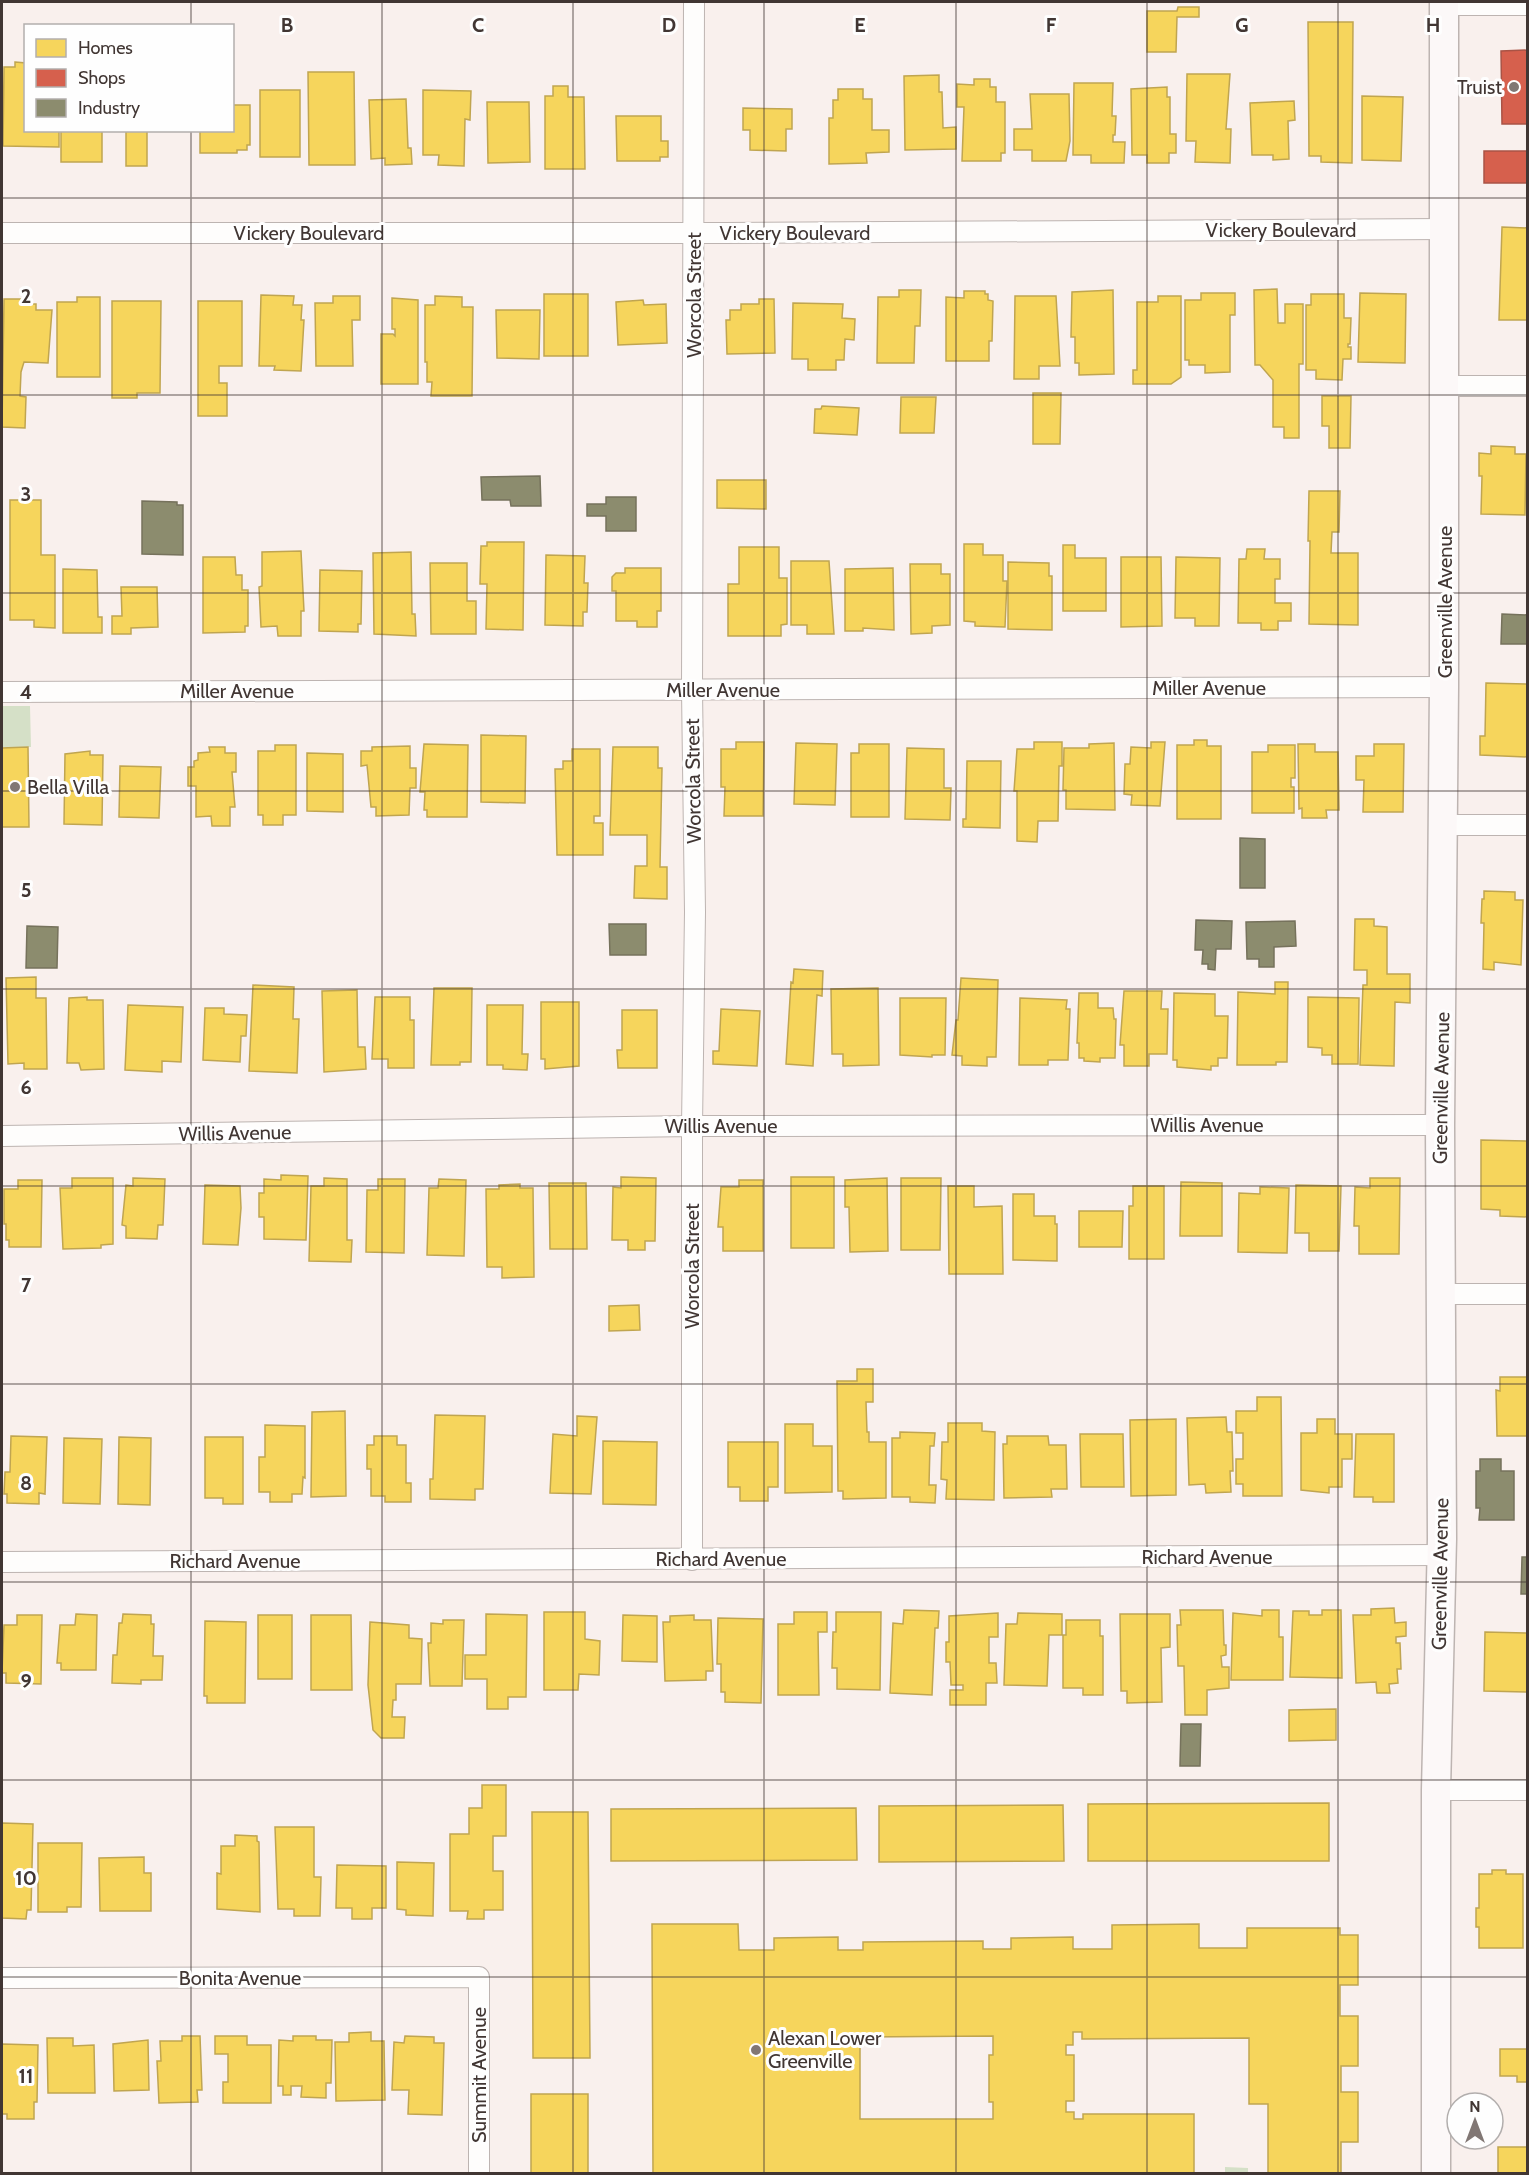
<svg xmlns="http://www.w3.org/2000/svg" width="1529" height="2175" viewBox="0 0 1529 2175" font-family="Cabin,sans-serif">
<style>
.green{fill:#d5e0c7}
.homes{fill:#f6d55c;stroke:#c0a550;stroke-width:1.5;fill-rule:evenodd}
.shops{fill:#d6604d;stroke:#a95345;stroke-width:1.5}
.industry{fill:#8c8c6e;stroke:#76725c;stroke-width:1.5}
.lines{fill:none;stroke-linecap:round;stroke-linejoin:round}
.street-casing{stroke:#bdb4b1;stroke-width:22}
.secondary-casing{stroke:#bdb4b1;stroke-width:31}
.street{stroke:#fefdfc;stroke-width:20}
.secondary{stroke:#fcf8f8;stroke-width:28}
.grid{fill:none;stroke:#413633;stroke-width:1.5;stroke-opacity:0.55}
.poi-dot{fill:#817774;stroke:#fefefe;stroke-width:2}
.labels{text-anchor:middle;dominant-baseline:central;stroke-width:6;stroke-linejoin:round;paint-order:stroke}
.poi-label{font-size:20px;fill:#413633;stroke:#fefefe;text-anchor:start}
.street-label{font-size:20px;fill:#413633;stroke:#fefefe}
.grid-label{font-size:20px;text-anchor:middle;font-weight:bold;fill:#413633;stroke:#fefefe;stroke-width:6;stroke-linejoin:round;paint-order:stroke}
</style>
<rect width="100%" height="100%" fill="#f9f0ed"/>
<path class="green" d="M2 706H30L31 747H2Z
M1225 2167 1248 2168V2173H1225Z"/>
<path class="homes" d="M1178 7H1199V17H1177L1176 52H1147V11H1177Z
M1308 22H1353L1352 163 1321 162V156H1309Z
M15 62 26 63V130H59V147L3 146 4 67H15Z
M308 72H354L355 165H309Z
M1187 74H1230L1226 129H1231L1230 163 1195 162 1196 141H1186Z
M939 75V92H942L943 128 956 127V149L905 150 904 76Z
M974 79H990V87H996V102H1005V153H1001V161H962L964 107H957V84L974 85Z
M1074 83H1113L1112 116H1116L1115 135H1113V142H1125L1124 163H1091V155H1073Z
M553 86H568V97H584L585 169H545V96H553Z
M1167 87V97H1170V134H1176V153H1169V163H1147V155H1132L1131 89Z
M838 89H863V99H872V130H889V152L866 153 867 163 829 164V118H833V100H838Z
M260 90H300V157H260Z
M423 90 471 91 470 120 465 119 464 166 438 165 439 155H423Z
M1030 94H1069L1070 141 1066 161H1032V150H1014V129H1032Z
M232 96 233 105H250V145H247V150H237V153H200V130H232Z
M1362 96 1403 97 1401 161 1362 160Z
M406 99 408 148H411L412 164 385 165V158L371 159 369 100Z
M1294 101 1295 120 1288 121 1289 159 1273 160V155H1252L1250 103Z
M487 102H529L530 162 488 163Z
M743 108 792 109V129H786V151L750 150V130H743Z
M616 116H661V141H668V157H660V161H617Z
M61 130H102V162H61Z
M126 130H147V166H126Z
M1502 227 1528 228V320H1499Z
M1277 289 1278 323H1285V304H1303V364H1299V438H1284V427H1273V380L1260 365H1255L1254 290Z
M899 290H921L920 326H915L914 363H877L878 297H899Z
M1113 290 1114 374 1079 375V363H1075V337H1071L1072 292Z
M964 291H985V294H988V300L993 301 992 341H989V361H946V297L964 298Z
M1201 293H1235V315H1230V372L1205 373V365H1189V360H1185V300H1201Z
M1360 293 1406 294 1405 363 1358 362Z
M544 294H588V356H544Z
M1311 294H1344V318H1351L1350 344H1348V347H1351V359H1343L1342 380 1316 379V370H1306V305H1311Z
M261 295 294 296 293 305H302L301 320H304L301 371 274 370 275 366H259Z
M333 296H360V320H352L353 366H316L315 303H333Z
M435 296 462 297V307H473L472 396H431L432 382H427V362H425V305H435Z
M1015 296H1056L1060 366H1039V379H1014Z
M1158 296H1181V377L1171 384H1133V370H1137V302H1158Z
M77 297H100V377H57V302H77Z
M392 298 418 300V384H381V334H393L395 336V329H392Z
M4 299H24V304H36V310H52L48 363 24 362 21 372 20 396 26 397 25 428 2 427Z
M759 299H774L775 353 727 354 726 320H730V310H741V304H759Z
M643 300 644 305 666 304 667 343 618 345 616 302Z
M112 301H161L160 393H137V398H112Z
M198 301H242V366H219V383H227V416H198Z
M793 303 843 304 842 318 855 319 854 340 845 339 844 360H836V370H808V359H792Z
M496 310H540L539 359 497 358Z
M1033 393H1061L1060 444H1033Z
M1322 396H1351L1350 448H1329V426H1322Z
M901 397H936L934 433H900Z
M822 406 859 408 857 435 814 433 815 409H821Z
M1491 446 1515 447V454H1526L1525 515 1481 514 1482 476H1479V453L1491 454Z
M717 480H766V509L717 508Z
M1309 491H1340L1339 532H1332L1331 553H1358V625L1309 624 1310 541H1308Z
M10 500H41V555H55V628L34 627V620H10Z
M487 542H524L523 630 486 629 487 584H480L481 546H487Z
M964 544H983V555H1003V581H1007L1005 627 975 626V622L964 621Z
M1063 545H1075V558H1106V611H1063Z
M739 547H779V578H787V624L781 625V636H728V584H739Z
M1247 549H1265L1264 559H1280V579H1275V603H1291V621H1278V630H1261V623H1238L1239 559H1246Z
M301 551 304 611H301V636H278L277 626 261 627 259 587 262 586V552Z
M411 552 412 614H415L416 636 374 634 373 553Z
M546 555 585 556 584 583H588L587 612H583V626L545 625Z
M203 557H235L236 575H242V590H248V626H245V632L203 633Z
M1121 557H1161L1162 626 1121 627Z
M1176 557 1220 558 1219 626H1195V618H1175Z
M791 561H829L834 634H807V625H791Z
M1008 562 1049 563V576H1052V630L1008 629Z
M430 563H467V601H476V634H431Z
M910 564H941V574H950V625L932 626V633L911 634Z
M625 568H661V611H657V627H637V621H616V591H612V577L616 573H625Z
M893 568 894 630 863 628V631H845V569Z
M63 569 97 570 98 617H102V633H63Z
M320 570 362 571 361 624H358V632L319 631Z
M121 587H157L158 627 131 628V634H112V616H122Z
M1486 683 1528 684V757L1480 755V736H1485Z
M481 735 526 736 525 803 481 802Z
M1194 740H1207V746H1221V819H1177V745H1194Z
M736 742H764L763 816H724L725 787H721V749H736Z
M1034 742H1062V766H1059L1058 821H1038L1037 842 1017 841V791H1014L1017 749H1034Z
M1151 742H1165L1160 806 1131 805 1132 795 1124 794 1125 764H1130L1131 747 1151 748Z
M796 743 837 744 835 805 794 804Z
M1114 743 1115 810 1066 809V790H1063L1064 748H1089V744Z
M424 744 468 745 467 817H427V810H424L425 792H420Z
M859 744H889V817H851V753H859Z
M1298 744H1315V752H1338L1339 810H1326L1327 818H1302V808L1299 809Z
M1374 744H1404L1403 812H1363L1364 780H1356V756H1374Z
M275 745H296V815H283V825H263V815H258V751H275Z
M1268 745H1295V778H1291V787H1294V813H1252V752H1268Z
M410 746V768H416V788H410L409 815 376 816V807H371L367 765 361 766V751H372V747Z
M28 747 29 827H2V748Z
M209 747H225V753H236V772H232L235 807H230V826H212L211 816 196 817V786H188V767H194V761L198 760V753L210 752Z
M613 747H658V768H662L660 867H667V899L634 898 635 866H647V835H610Z
M907 748 944 749V788H951L950 820 905 819Z
M572 749H600V816H594V823H603V855H557L555 769H563V761H572Z
M90 751V755H103L102 825 64 824 65 754Z
M307 753 343 754V812L307 811Z
M967 761H1001L1000 828 963 827V819H966Z
M120 766 161 767 159 818 119 817Z
M1484 891 1515 892V900H1523L1521 965 1494 962V970L1483 969 1484 923H1481L1482 899H1484Z
M1355 919H1374V926L1387 927V974H1410V1003L1395 1002 1394 1066 1360 1065 1363 985H1367V970H1354Z
M794 969 823 971 822 996 817 995 813 1066 786 1064 791 982 793 983Z
M36 977V998H46L47 1069H24V1063L8 1064 6 978Z
M961 978 998 980 996 1057H987V1066L962 1065V1056L952 1055 956 1020H958Z
M1275 982H1288L1287 1062H1276V1065H1237L1238 992 1275 994Z
M253 985 294 987 293 1019H299L297 1073 249 1071Z
M434 988H472L471 1062H460V1065H431Z
M878 988 879 1065 843 1066V1054H832L831 989Z
M357 990 358 1047H365L366 1069 324 1072 322 991Z
M1124 991H1162L1161 1009H1168L1167 1054H1149V1066H1124V1045H1120Z
M1079 993H1098V1008H1113L1114 1019H1116L1115 1058H1100V1062L1084 1061V1058H1079V1043H1077Z
M1174 993 1215 994V1016H1228L1227 1058H1218V1066H1211V1070L1177 1067V1060H1173Z
M87 997V1000H103L104 1069 81 1070 79 1063H67L69 998Z
M375 997H410V1020H414V1068H388V1059H372Z
M1308 997 1359 998 1358 1064H1332V1055H1322V1048L1308 1047Z
M900 998H946L945 1055H932V1057L900 1055Z
M1020 998 1067 1000 1066 1009H1070L1068 1060H1048V1065H1019Z
M541 1002H579V1066L545 1069V1059H541Z
M128 1005 183 1007 181 1062 162 1061V1072L125 1070Z
M487 1005H523L522 1054H528L527 1070 503 1069V1065H487Z
M205 1008H224V1014L247 1015 246 1036H241L240 1062 203 1060Z
M721 1009 760 1011 757 1066 713 1064V1051H719Z
M622 1010H657V1068H618L617 1050H622Z
M1481 1140 1528 1141V1217L1500 1216V1210L1481 1209Z
M281 1175 308 1176 306 1240 264 1239V1217H259V1193H264V1179L281 1180Z
M621 1177 656 1178 655 1241H645V1250H628V1240H612L613 1187 621 1188Z
M791 1177H834V1248H791Z
M72 1178H113V1244L101 1245V1248L63 1249 60 1188H72Z
M133 1178 165 1179 163 1225H158L157 1239 126 1238V1226L122 1225 126 1185 133 1186Z
M324 1178 347 1179V1240H352L351 1262 309 1261 311 1186H324Z
M887 1178 888 1251 850 1252 849 1207H845V1180Z
M901 1178H941L940 1250H901Z
M1370 1178H1400L1399 1254H1359V1226H1354L1355 1187 1370 1188Z
M378 1179H405L404 1253 366 1252 367 1190H378Z
M439 1179 466 1180 464 1256 427 1255 429 1188H438Z
M18 1180H42L41 1247H9V1240H6V1224H4V1189H18Z
M739 1180H763V1251H723V1227H718L721 1187H739Z
M1181 1182 1222 1183V1236H1180Z
M549 1183H586L587 1249H550Z
M520 1184V1188H533L534 1277 502 1278V1267H487L486 1189H499V1185Z
M205 1185 240 1186 241 1208 238 1245 203 1244Z
M1296 1185 1341 1186 1339 1251H1309V1233H1295Z
M948 1186H974V1207L1002 1206 1003 1274H949Z
M1133 1186H1164V1259H1129V1206H1133Z
M1260 1187 1289 1188 1287 1253 1238 1252 1239 1193 1260 1194Z
M1013 1194H1034V1216H1055V1224H1057V1261L1013 1260Z
M1079 1211H1123L1122 1247H1079Z
M639 1305 640 1330 609 1331V1306Z
M857 1369H873V1402H866L867 1432H869V1442H886V1498L843 1499V1491H838L837 1381H857Z
M1500 1377H1528V1436H1497L1496 1390 1500 1391Z
M1257 1397H1281L1282 1496H1243V1484H1236V1459H1243V1433H1236V1411H1257Z
M345 1411 346 1496 311 1497 312 1412Z
M435 1415 485 1416 483 1489H475V1500L430 1499V1479H433Z
M577 1416 597 1417 591 1494 550 1493 553 1434 577 1436Z
M1226 1417 1227 1432H1232L1233 1471H1230L1231 1492 1206 1493 1205 1484 1189 1485 1187 1418Z
M1176 1419V1495L1131 1496 1130 1420Z
M1317 1419H1335V1434H1352V1459H1342V1487H1329V1493L1301 1490V1433H1317Z
M948 1423H982V1431L995 1432 994 1500 946 1499 947 1480 941 1479 942 1442H948Z
M785 1424H813V1446H832V1492L785 1493Z
M265 1425 305 1426V1478L303 1477 302 1494H292V1502H270V1492H259V1457H265Z
M900 1432 935 1433 934 1446H930L929 1485H936L935 1503 910 1502V1497H892V1438H900Z
M1080 1434H1123L1124 1487H1081Z
M1356 1434H1394V1502H1373V1497H1354Z
M11 1436 47 1437 45 1494 39 1493V1504L7 1503V1494H4L5 1472H10Z
M374 1436H397V1445H406V1483H411V1502H385V1496H371V1469H367V1445H374Z
M1007 1436H1048L1049 1445H1066L1067 1489H1051L1052 1497 1004 1498 1003 1444H1007Z
M119 1437 151 1438 150 1505 118 1504Z
M205 1437H243V1504H223V1498H205Z
M64 1438 102 1439 100 1504 63 1503Z
M603 1441 657 1442 656 1505 603 1504Z
M728 1442H778V1487H768V1501H740V1487H728Z
M1394 1608 1395 1623 1406 1622V1636L1396 1637V1643H1400L1401 1669H1397L1398 1683 1389 1684 1390 1693H1377L1376 1682 1356 1683 1353 1615H1371V1609Z
M904 1610 939 1611 938 1628H935L932 1695 890 1693 893 1623 903 1624Z
M1180 1610H1223L1224 1645H1226V1655L1221 1656 1222 1667H1229V1688L1207 1690V1715H1185L1184 1666H1178L1177 1625H1181Z
M1262 1610H1279V1637H1283V1680H1231L1233 1613 1262 1616Z
M1322 1610H1341L1342 1678 1290 1677 1293 1611H1309V1615H1322Z
M544 1612H585V1639L600 1641 599 1675 579 1674 578 1690H544Z
M794 1612H827V1632H818L819 1695H778V1624H794Z
M836 1612H881L880 1690 837 1689V1668H832L833 1632H836Z
M998 1613V1637H989V1663H996L997 1683H986V1705H950V1690H963V1685H951L950 1662H946V1642H949V1616Z
M1018 1613 1062 1614V1635H1049L1047 1686 1004 1685 1006 1624H1017Z
M76 1614 97 1615 96 1670H61V1663H57L60 1625H75Z
M123 1614 151 1615V1624H154L153 1656H163L162 1680H141V1684L112 1683 113 1655H117L119 1623H122Z
M486 1614 527 1615 526 1697H508V1709H487V1679H465V1655H486Z
M1120 1614H1170V1647L1161 1648 1162 1702 1127 1703V1691H1121Z
M17 1615H42L41 1684 6 1683V1673H2L4 1625H17Z
M258 1615H292V1679H258Z
M311 1615H351L352 1690H311Z
M623 1615 657 1616V1662L622 1661Z
M694 1615V1620H711L713 1671H706V1680L665 1681 663 1622H670V1616Z
M718 1618 763 1619 761 1703 725 1702V1692H721V1664H717Z
M443 1620H464L462 1686H430L428 1643H431V1623L443 1624Z
M1066 1620H1100V1636H1103V1695H1083V1688H1063V1635H1066Z
M205 1621 246 1622 245 1703H207V1696H204Z
M370 1622 409 1625V1638L422 1639 421 1684H396V1700H393L392 1717H405L404 1738H381L373 1730 368 1685Z
M1485 1632 1528 1633V1692L1484 1691Z
M1336 1709V1740L1289 1741V1710Z
M482 1785H506V1836H493V1871H503V1910H484V1919H467L468 1911H450V1834H469V1808H482Z
M1329 1803V1861H1088V1804Z
M1063 1805 1064 1861 879 1862V1806Z
M856 1808 857 1860 611 1861V1809Z
M532 1812H588L590 2058H533Z
M2 1823 33 1824 31 1910H27L26 1919 2 1918Z
M275 1827H314V1877H321L320 1916H294V1909H278Z
M235 1835 257 1836V1841L259 1842 260 1912 217 1909V1873L221 1874V1846H235Z
M38 1843H82L81 1907H67V1912H38Z
M144 1857V1873H151V1911H100L99 1858Z
M397 1862 434 1863 433 1916 406 1915V1910L397 1909Z
M337 1865 386 1866V1908H372V1919H352V1908H336Z
M1492 1870H1506V1874H1523V1948H1479V1927H1476V1908H1479V1874H1492Z
M652 1924H738L739 1950H774V1938L838 1937V1950H863V1942L983 1941V1949H1011V1938L1073 1937V1949H1112V1925L1199 1924V1948H1247V1928H1340V1935H1358V1985H1340V2016H1358V2066H1341V2092H1358V2142H1341V2173L1358 2174H1268V2104H1249V2038L1082 2039V2032H1073V2045H1066V2055H1074V2101H1066V2112H1074V2119H1083V2114H1194V2174H653ZM993 2036V2055H989V2102H993V2119H860V2037Z
M371 2032V2041H384L385 2100 336 2101 335 2042H349V2033Z
M182 2036H200L202 2090H197L198 2102 159 2103 157 2061H161L160 2041H182Z
M215 2036H247V2045H271V2103H223V2082H228V2054H215Z
M293 2036H316V2040H332L331 2083H326V2098L301 2097 302 2086H291V2095H283V2086H278L279 2040 293 2041Z
M405 2036 434 2037V2043H444L442 2115 408 2114 409 2090H392L394 2042 404 2043Z
M47 2038H73V2046L94 2045 95 2093H48Z
M148 2040 149 2090 114 2091 113 2044Z
M2 2044 38 2045 37 2102H34V2119H7V2114H2Z
M1500 2049H1527L1528 2082H1517V2076H1500Z
M531 2094H588V2174H531Z
M1498 2147H1528V2174H1498Z"/>
<path class="shops" d="M1528 50V124H1502L1501 51Z
M1484 151H1528V183H1484Z"/>
<path class="industry" d="M540 476 541 506H511L510 500H482L481 477Z
M606 497H636V531H606V516H587V504H606Z
M142 501 177 502V505H183V555L142 554Z
M1502 614 1528 615V644H1501Z
M1240 838 1265 839V888H1240Z
M1196 920 1232 921 1231 949H1216L1215 970 1208 969V964H1202L1203 950H1195Z
M1295 921 1296 946 1274 947V967H1259V959H1247L1246 922Z
M609 924H646V955H610Z
M27 926 58 927 57 968H26Z
M1480 1459H1501V1471H1514V1520H1479L1480 1508H1476V1471H1480Z
M1522 1557H1528V1594H1521Z
M1181 1724H1201L1200 1766H1180Z"/>
<g class="lines">
<g class="street-casing">
<path id="street" d="M1444 5H1528
M2 233H724L1445 229
M1445 386H1528
M2 692 1444 687
M1444 825H1528
M2 1136 692 1126 1440 1125
M1440 1294H1528
M692 1560V1126L695 912 692 690 694 2
M2 1562 1441 1555
M1436 1790H1528
M2 1978 479 1977V2174"/>
</g>
<g class="secondary-casing">
<path id="secondary" d="M1436 2174V1790L1442 1539 1440 1125 1444 687V2"/>
</g>
<use href="#street" class="street"/>
<use href="#secondary" class="secondary"/>
</g>
<path class="grid" d="M191 2V26M382 2V2174M573 2V2174M764 2V2174M956 2V2174M1147 2V2174M1338 2V2174M191 130V2174M2 198H1528M2 395H1528M2 593H1528M2 791H1528M2 989H1528M2 1186H1528M2 1384H1528M2 1582H1528M2 1780H1528M2 1977H1528"/>
<g class="poi-dot">
<circle cx="1514" cy="87" r="6"/>
<circle cx="15" cy="787" r="6"/>
<circle cx="756" cy="2050" r="6"/>
</g>
<g class="labels">
<g class="poi-label">
<text x="1502" y="87" text-anchor="end">Truist</text>
<text x="27" y="787">Bella Villa</text>
<text x="768" y="2038">Alexan Lower<tspan x="768" dy="23">Greenville</tspan></text>
</g>
<g class="street-label">
<text x="1281" y="230">Vickery Boulevard</text>
<text x="309" y="233">Vickery Boulevard</text>
<text x="795" y="233">Vickery Boulevard</text>
<text transform="translate(694 295) rotate(-90)">Worcola Street</text>
<text transform="translate(1445 602) rotate(-90)">Greenville Avenue</text>
<text x="1209" y="688">Miller Avenue</text>
<text x="723" y="690">Miller Avenue</text>
<text x="237" y="691">Miller Avenue</text>
<text transform="translate(693 781) rotate(-91)">Worcola Street</text>
<text transform="translate(1441 1088) rotate(-89)">Greenville Avenue</text>
<text x="1207" y="1125">Willis Avenue</text>
<text x="721" y="1126">Willis Avenue</text>
<text transform="translate(235 1133) rotate(-1)">Willis Avenue</text>
<text transform="translate(692 1266) rotate(-90)">Worcola Street</text>
<text x="1207" y="1557">Richard Avenue</text>
<text x="721" y="1559">Richard Avenue</text>
<text x="235" y="1561">Richard Avenue</text>
<text transform="translate(1440 1574) rotate(-89)">Greenville Avenue</text>
<text x="240" y="1978">Bonita Avenue</text>
<text transform="translate(479 2075) rotate(-90)">Summit Avenue</text>
</g>
</g>
<g class="grid-label">
<text x="287" y="32">B</text>
<text x="478" y="32">C</text>
<text x="669" y="32">D</text>
<text x="860" y="32">E</text>
<text x="1051" y="32">F</text>
<text x="1242" y="32">G</text>
<text x="1433" y="32">H</text>
<text x="26" y="303">2</text>
<text x="26" y="501">3</text>
<text x="26" y="699">4</text>
<text x="26" y="897">5</text>
<text x="26" y="1094">6</text>
<text x="26" y="1292">7</text>
<text x="26" y="1490">8</text>
<text x="26" y="1688">9</text>
<text x="26" y="1885">10</text>
<text x="26" y="2083">11</text>
</g>
<rect width="1529" height="2175" fill="none" stroke="#413633" stroke-width="6"/>
<rect x="24" y="24" width="210" height="108" fill="#fefefe" stroke="#b2aead" stroke-width="1.5"/>
<rect x="36" y="39" width="30" height="18" fill="#f6d55c" stroke="#b2aead" stroke-width="1.5"/>
<text x="78" y="54" font-size="18" fill="#413633">Homes</text>
<rect x="36" y="69" width="30" height="18" fill="#d6604d" stroke="#b2aead" stroke-width="1.5"/>
<text x="78" y="84" font-size="18" fill="#413633">Shops</text>
<rect x="36" y="99" width="30" height="18" fill="#8c8c6e" stroke="#b2aead" stroke-width="1.5"/>
<text x="78" y="114" font-size="18" fill="#413633">Industry</text>
<g transform="translate(1475 2121)"><circle r="28" fill="#fefefe" stroke="#b2aead" stroke-width="1.5"/>
<path d="M0-4.5L10 22L0 15L-10 22Z" fill="#817774"/>
<text y="-9" font-size="16" font-weight="bold" text-anchor="middle" fill="#413633">N</text>
</g>
</svg>
